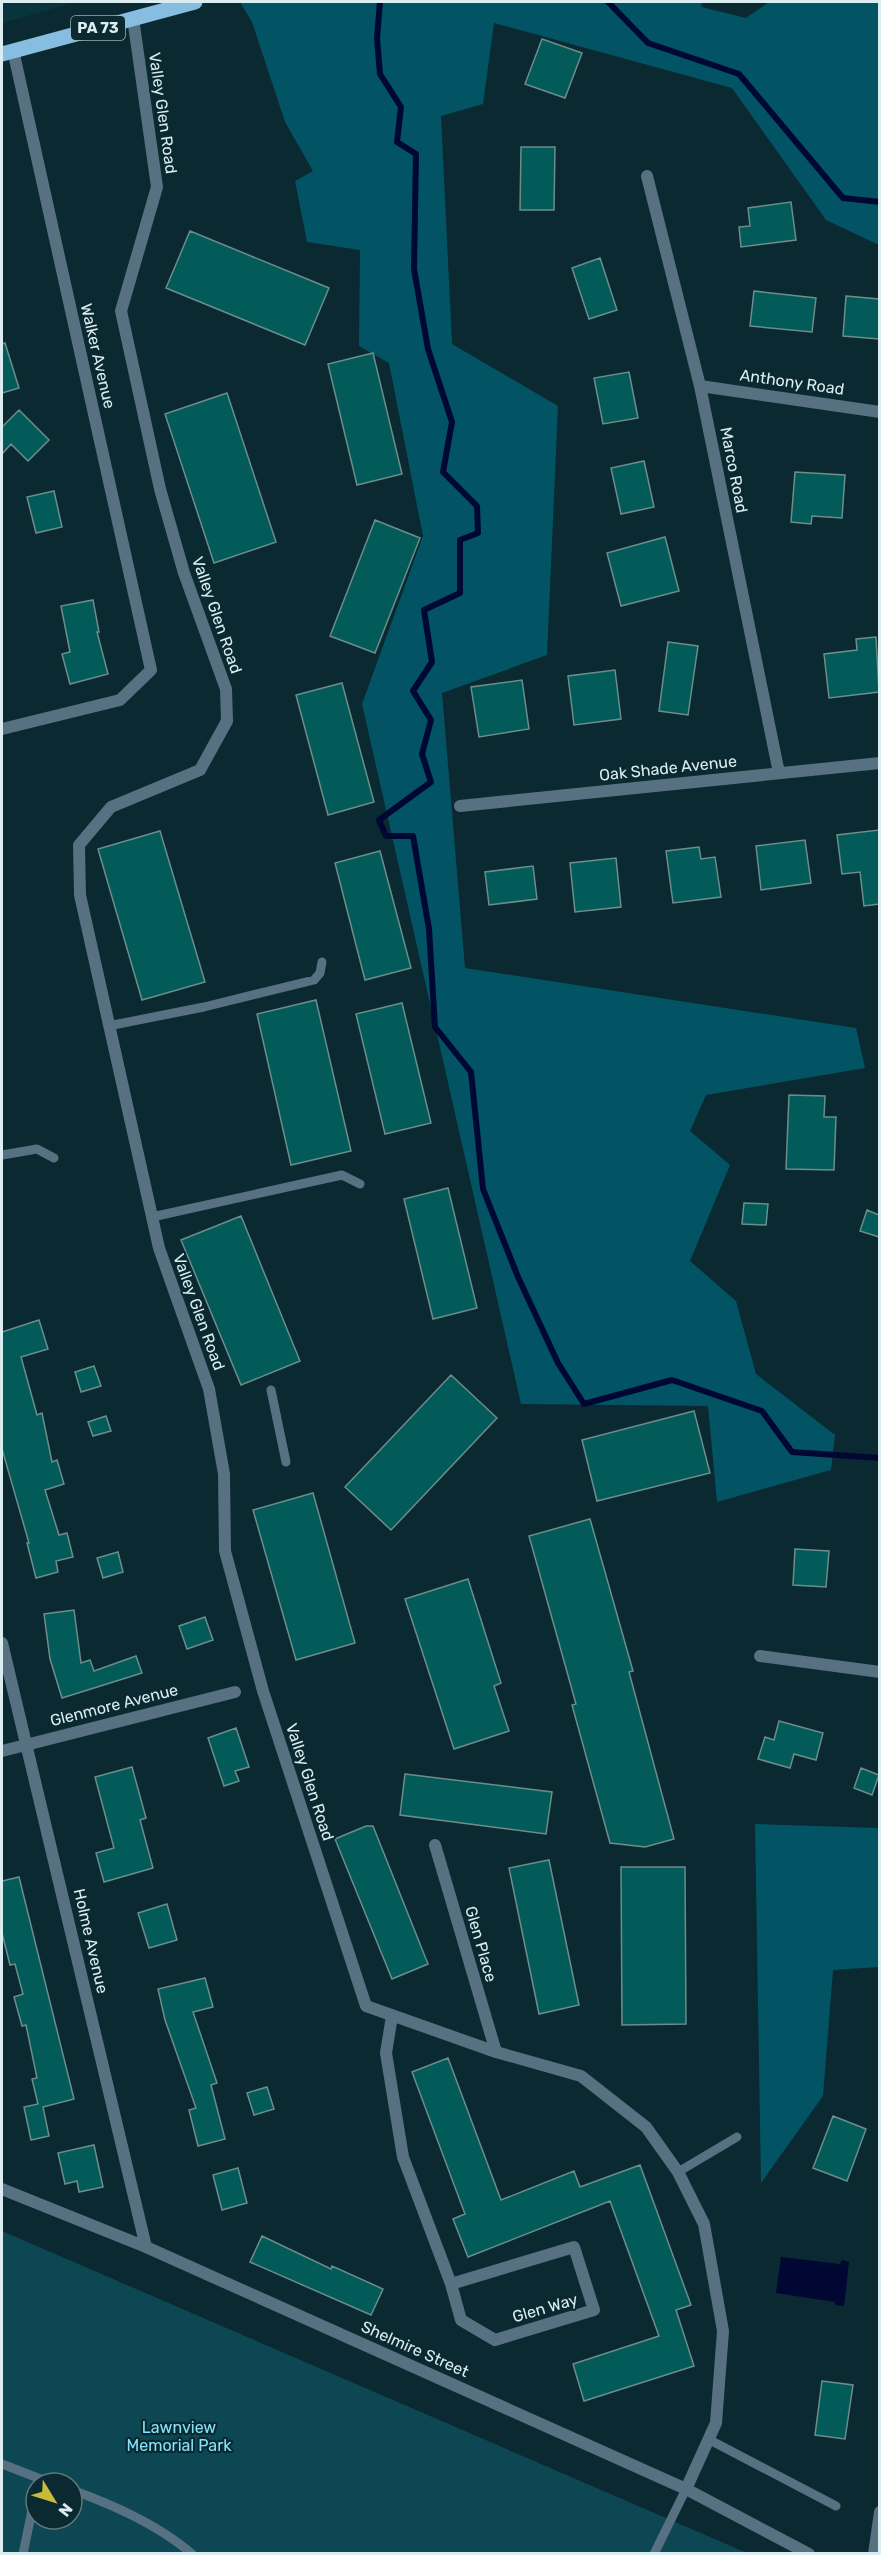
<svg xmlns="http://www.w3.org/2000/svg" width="881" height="2555" viewBox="0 0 881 2555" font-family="Rubik,sans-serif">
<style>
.built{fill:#08343d}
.green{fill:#0c4753;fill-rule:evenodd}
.forest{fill:#025464}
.water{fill:#000733}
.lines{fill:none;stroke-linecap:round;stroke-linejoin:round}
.stream{stroke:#000733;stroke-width:6}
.building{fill:#025b59;stroke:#6c8d8c;stroke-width:1.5}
.lane{stroke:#577182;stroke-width:9}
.street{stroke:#577182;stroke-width:12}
.primary{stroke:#87bde1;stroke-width:15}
.labels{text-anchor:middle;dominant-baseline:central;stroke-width:4.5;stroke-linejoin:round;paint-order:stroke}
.shield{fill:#0b2930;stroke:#9db2b7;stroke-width:1.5}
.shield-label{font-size:15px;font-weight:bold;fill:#dcedf1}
.street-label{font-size:16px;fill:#dcedf1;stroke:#0b2930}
.park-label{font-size:16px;fill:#84e4fb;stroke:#0b2930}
</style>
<rect width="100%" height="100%" fill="#0b2930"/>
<path class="built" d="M2 2H77L2 23Z"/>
<path class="green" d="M2 2231 747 2553H2ZM36 2483H72V2519H36Z"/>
<path class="forest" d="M240 2H702L701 7 746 18 769 2H879V245L826 220 732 88 494 23 483 104 441 116 452 344 558 406 547 655 442 693 465 968 856 1028 865 1068 706 1095 690 1131 730 1165 690 1261 736 1301 756 1374 835 1435 831 1470 717 1502 708 1406 521 1404 362 704 423 536 389 363 359 346 360 250 307 242 295 181 313 171 285 122 252 22Z
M755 1824 880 1828 879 1967 833 1970 823 2096 761 2183Z"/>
<path class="water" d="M781 2257 840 2264 842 2260 849 2262 844 2306 835 2305V2302L776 2293Z"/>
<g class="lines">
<path class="stream" d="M380 2 377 38 380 74 401 107 397 142 416 154 414 269 428 349 452 422 443 472 477 506 478 533 460 540V593L424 610 432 662 413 691 431 720 422 754 431 782 379 820 386 836H413L429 929 435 1027 471 1072 483 1189 518 1277 558 1363 584 1404 672 1380 762 1411 792 1452 880 1458
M608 2 648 43 739 74 843 198 880 202"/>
</g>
<path class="building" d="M542 39 582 53 565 98 525 84Z
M521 147H555L554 210H520Z
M791 202 796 240 741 247 739 227 750 226 748 208Z
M190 231 329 288 305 345 166 288Z
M600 258 617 310 589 319 572 268Z
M754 291 816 298 812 332 750 326Z
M846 296 879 299V339L843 336Z
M5 343 19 388 2 393V344Z
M373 353 402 474 357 485 328 364Z
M629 372 638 418 603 424 594 378Z
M227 393 276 542 214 563 165 414Z
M19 410 49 440 28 461 11 444 2 454V427Z
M644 461 654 507 621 514 611 468Z
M795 472 845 475 842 518 812 516 811 524 791 522Z
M54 491 62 527 36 533 27 497Z
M375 520 420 538 375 653 330 636Z
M665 537 679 591 621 606 607 553Z
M93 600 99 632H97L108 674 70 684 62 654 70 652 61 606Z
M876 637 879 692 829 698 824 654 857 650 856 639Z
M668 642 698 646 688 715 659 711Z
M615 670 621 719 574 725 568 676Z
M522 680 529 729 479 737 471 687Z
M342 683 374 802 328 815 296 695Z
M879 830V904L864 906 860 872 842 874 837 835Z
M160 831 205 982 142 1000 98 849Z
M805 840 811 883 761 890 756 846Z
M699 847 701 859 715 857 721 897 673 903 666 851Z
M380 851 411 968 365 980 335 863Z
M616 858 621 907 575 912 570 863Z
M533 866 537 899 489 905 485 872Z
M316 1000 351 1151 291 1165 257 1014Z
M402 1003 431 1123 385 1134 356 1014Z
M789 1095 825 1096 824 1117H836L834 1170 786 1169Z
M448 1188 477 1308 433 1319 404 1199Z
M744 1203 768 1204 766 1225 742 1224Z
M867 1210 879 1215V1237L860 1231Z
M241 1216 300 1361 241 1385 181 1240Z
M39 1320 48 1349 21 1357 37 1415 42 1413 52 1462 57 1460 64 1484 45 1490 59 1535 67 1533 73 1557 56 1561 58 1572 36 1578 27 1543H29L2 1449V1332Z
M94 1366 101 1386 81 1392 75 1372Z
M451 1375 497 1418 391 1530 345 1487Z
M694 1411 710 1473 597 1501 582 1440Z
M106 1416 111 1431 93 1436 88 1422Z
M313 1493 355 1643 296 1660 253 1510Z
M590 1519 633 1671 629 1672 674 1839 645 1847 610 1843 572 1705 576 1704 529 1536Z
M795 1549 829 1551 826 1587 793 1585Z
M118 1552 123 1572 103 1578 97 1558Z
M468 1579 501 1683 494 1686 509 1731 454 1749 405 1599Z
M74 1610 81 1663 90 1660 94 1671 136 1656 142 1673 62 1698 50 1659 44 1614Z
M205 1617 213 1640 187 1649 179 1626Z
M779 1721 823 1733 816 1760 794 1754 790 1768 758 1759 765 1737 774 1740Z
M236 1728 249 1767 235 1771 239 1781 224 1786 208 1738Z
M132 1767 146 1818 140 1820 153 1868 104 1882 96 1853 114 1848 95 1777Z
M861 1768 879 1775 872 1795 854 1788Z
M405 1774 552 1792 546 1834 400 1815Z
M366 1826H373L428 1964 392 1979 335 1839Z
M549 1860 579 2005 539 2014 509 1868Z
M621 1867H685L686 2024 622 2025Z
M19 1877 74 2099 43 2107 49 2136 31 2140 24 2107 38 2104 32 2079 37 2078 26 2025 22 2026 14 1997 23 1994 15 1964 10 1965 2 1933V1881Z
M167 1904 177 1940 149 1948 138 1913Z
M205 1978 213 2007 193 2012 217 2083 211 2085 225 2139 198 2146 189 2110 196 2108 165 2020 158 1989Z
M448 2058 501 2200 574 2171 580 2187 640 2165 691 2305 676 2310 694 2366 584 2401 573 2364 659 2336 610 2201 468 2257 453 2219 465 2214 412 2072Z
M267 2087 274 2109 254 2115 247 2093Z
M833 2116 866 2129 847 2181 813 2168Z
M94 2145 103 2187 79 2192 77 2181 65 2184 58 2153Z
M238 2168 247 2203 222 2210 213 2175Z
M262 2236 331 2269 332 2266 383 2289 371 2315 250 2262Z
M822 2381 853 2385 845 2439 815 2435Z"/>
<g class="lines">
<path class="lane" d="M108 1026 204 1007 314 980 320 973 322 962
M2 1155 37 1149 54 1158
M152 1217 342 1175 360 1184
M271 1390 286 1462
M678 2172 737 2137
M708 2439 836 2506
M2 2464 51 2483
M72 2490C111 2504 160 2526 192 2554
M23 2554 36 2491
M654 2554 686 2489"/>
<path class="street" d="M133 18 157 187 121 311 160 489 184 573 226 689 227 721 200 770 111 807 79 845 80 895 159 1248 209 1389 224 1474 225 1551 263 1691 366 2006 496 2052 581 2076 646 2127 678 2172 704 2224 723 2331 716 2423 686 2489
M647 176 700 386 779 773
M700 386 880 412
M2 729 120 700 151 670 13 50
M460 806 880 763
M2 1643 146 2247
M760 1656 880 1672
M2 1751 235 1692
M435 1845 496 2052
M392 2016 386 2053 403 2157 451 2284 461 2320 495 2340 594 2310 574 2247 451 2284
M2 2189 146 2247 686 2489 809 2554
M874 2554 880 2512"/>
<path class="primary" d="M2 54 195 2"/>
</g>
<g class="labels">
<rect class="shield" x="71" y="16" width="54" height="24" rx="4.5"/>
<g class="shield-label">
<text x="98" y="28">PA 73</text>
</g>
<g class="street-label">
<text transform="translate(163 113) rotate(82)">Valley Glen Road</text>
<text transform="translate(98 356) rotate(77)">Walker Avenue</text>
<text transform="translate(792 382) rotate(8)">Anthony Road</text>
<text transform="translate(734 470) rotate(79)">Marco Road</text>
<text transform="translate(217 615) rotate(71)">Valley Glen Road</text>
<text transform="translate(668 768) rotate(-6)">Oak Shade Avenue</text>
<text transform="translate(199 1312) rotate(70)">Valley Glen Road</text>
<text transform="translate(114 1705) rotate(-14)">Glenmore Avenue</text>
<text transform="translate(310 1782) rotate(72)">Valley Glen Road</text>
<text transform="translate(91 1941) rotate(77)">Holme Avenue</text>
<text transform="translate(481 1944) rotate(74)">Glen Place</text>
<text transform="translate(545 2308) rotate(-16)">Glen Way</text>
<text transform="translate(415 2349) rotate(24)">Shelmire Street</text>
</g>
<g class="park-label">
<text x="179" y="2427">Lawnview<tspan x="179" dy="18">Memorial Park</tspan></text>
</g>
</g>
<rect width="881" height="2555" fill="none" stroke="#dcedf1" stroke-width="6"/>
<g transform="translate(54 2501) rotate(128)"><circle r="28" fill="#0b2930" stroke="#5f777d" stroke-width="1.5"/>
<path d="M0-4.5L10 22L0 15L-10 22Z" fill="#c9ba3a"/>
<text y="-9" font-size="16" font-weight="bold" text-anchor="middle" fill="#dcedf1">N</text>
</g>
</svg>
